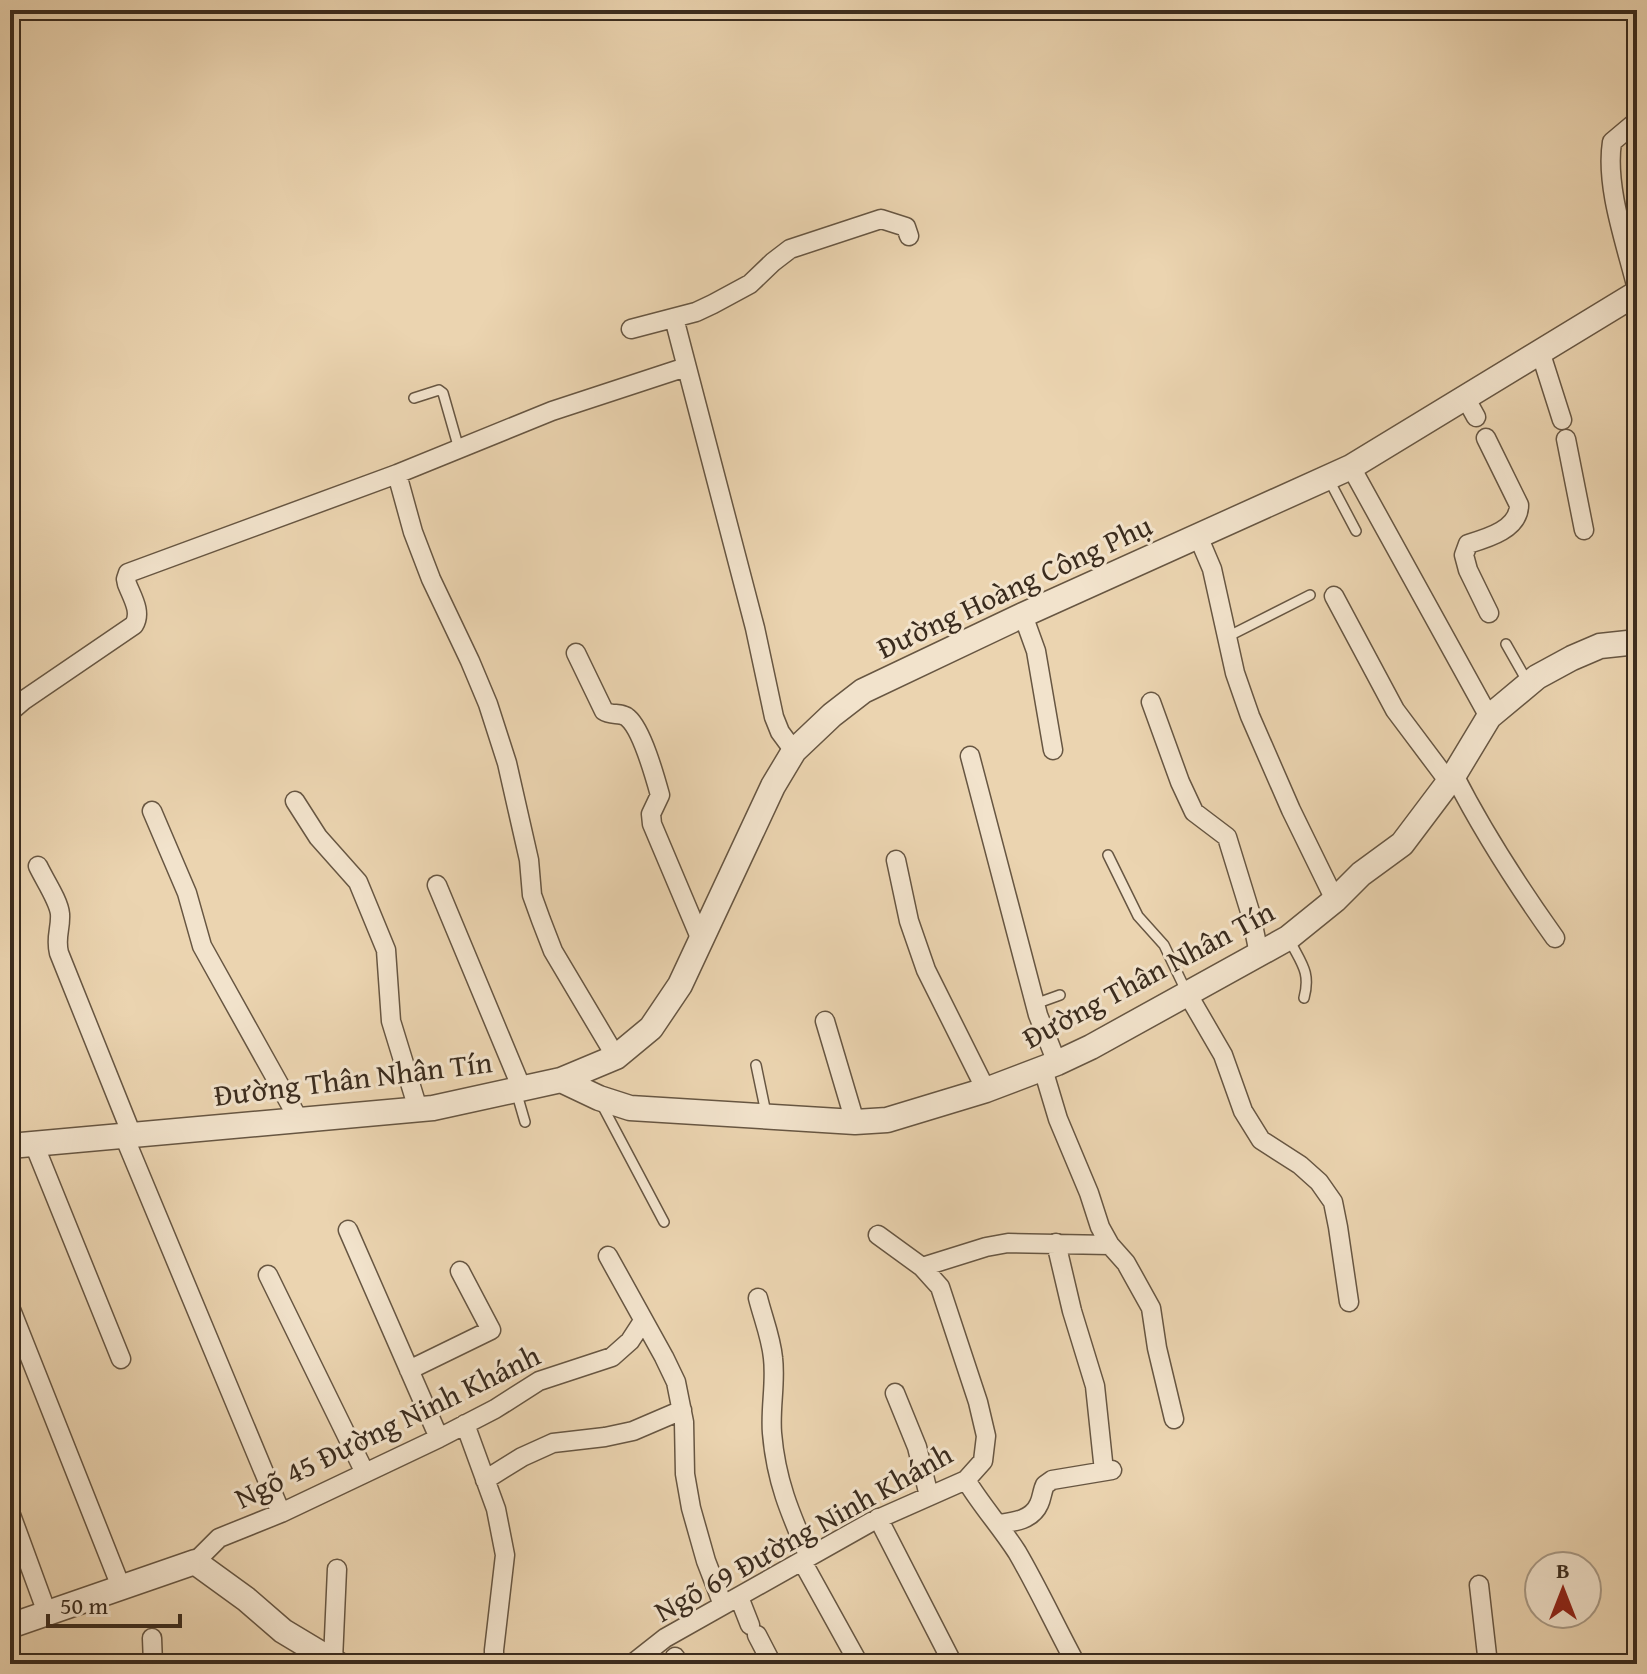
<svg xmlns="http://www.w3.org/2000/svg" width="1647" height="1674" viewBox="0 0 1647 1674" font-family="'Gentium Book Plus',serif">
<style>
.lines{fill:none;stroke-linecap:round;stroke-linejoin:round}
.service-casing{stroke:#675642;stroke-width:12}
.minor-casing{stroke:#675642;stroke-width:21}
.tertiary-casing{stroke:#675642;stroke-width:27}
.service{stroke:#f2e3cc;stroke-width:9}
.minor{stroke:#f2e3cc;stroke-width:18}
.tertiary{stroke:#f2e3cc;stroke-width:24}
.labels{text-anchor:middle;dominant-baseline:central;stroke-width:6;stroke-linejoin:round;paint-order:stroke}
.street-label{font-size:30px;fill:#3b2c1e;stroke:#f2e3cc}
</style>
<rect width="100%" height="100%" fill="#ebd4b0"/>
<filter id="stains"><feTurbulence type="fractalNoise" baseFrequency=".0025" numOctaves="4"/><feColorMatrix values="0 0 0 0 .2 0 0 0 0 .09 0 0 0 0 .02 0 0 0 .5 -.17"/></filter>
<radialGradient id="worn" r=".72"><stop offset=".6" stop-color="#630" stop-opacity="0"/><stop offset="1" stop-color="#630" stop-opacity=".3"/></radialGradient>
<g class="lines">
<g class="service-casing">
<path id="service" d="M414 398 439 390 443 393 459 449
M1328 478 1356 531
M1227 637 1310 595
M1506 644 1527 681
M1108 855 1138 916 1164 945 1187 993
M1290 941C1301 963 1311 972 1304 998
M1035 1004 1060 995
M756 1065 766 1113
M516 1091 525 1122
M602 1105 664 1222"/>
</g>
<g class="minor-casing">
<path id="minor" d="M1637 121 1612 142C1605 187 1626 244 1637 289
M674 318 755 628 774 717 780 732 794 751
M631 329 696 312 713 304 750 284 773 262 790 249 881 219 906 227 909 236
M1540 351 1562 420
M1465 397 1476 417
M1486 438 1519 505C1519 529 1488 538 1468 544L1464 555 1468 570 1489 613
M1566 439 1584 530
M1351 467 1489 717
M397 474 413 532 431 579 470 661 488 704 507 763 529 860 532 895 541 920 553 951 616 1057
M1198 536 1212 569 1235 673 1250 716 1291 810 1335 900
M1334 596 1395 710 1449 782
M1023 615 1036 651 1053 750
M576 653 604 711C611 716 622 712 628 718 642 730 655 777 660 795L651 814 652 824 701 940
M1151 702 1180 782 1194 812 1227 837 1251 915 1259 954
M10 712 24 700 134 625C142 612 132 597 127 584L126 579 128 573 397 474 552 411 686 367
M970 756 1038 1015 1057 1063
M1454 775C1483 832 1518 886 1555 938
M295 801 318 837 358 882 386 950 391 1021 418 1109
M152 811 187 893 202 946 299 1120
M896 860 909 921 926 970 986 1090
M38 866C44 879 59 901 60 914 61 929 55 937 59 953L132 1135
M437 885 522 1089
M1187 993 1223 1055 1243 1111 1261 1140 1300 1165 1319 1182 1333 1202 1338 1227 1349 1302
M825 1021 855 1122
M1043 1069 1058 1119 1089 1193 1100 1227 1110 1245 1126 1263 1151 1308 1157 1348 1174 1419
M124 1136 281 1513
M34 1144 121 1359
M348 1230 439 1438
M1056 1243 1072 1311 1095 1386 1104 1471
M608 1256 664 1357 676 1382 684 1422 685 1474 691 1508 706 1561 723 1605
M922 1267 986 1247 1008 1243 1110 1245
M268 1275 365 1473
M758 1298C763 1318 771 1337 773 1358 776 1383 770 1408 772 1433 776 1481 790 1513 809 1557
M10 1307 121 1587
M409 1370 491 1330 460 1271
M895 1393 917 1447 929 1496
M465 1424 496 1509 505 1555 494 1650V1664
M485 1480 522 1457 553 1443 605 1437 633 1431 682 1410
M966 1480C981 1505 1001 1527 1017 1552 1038 1588 1056 1627 1076 1664
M10 1512 47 1613
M878 1518 953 1664
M999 1524C1014 1522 1032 1520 1039 1504 1042 1498 1042 1491 1045 1485L1052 1480 1112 1470
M802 1561 859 1664
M195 1562 219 1538 281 1513 439 1438 495 1409 539 1381 612 1357 630 1341 643 1321
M1479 1585 1488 1664
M739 1597 750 1625
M757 1635 772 1664
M152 1638 153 1664
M675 1657 679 1664
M333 1660 337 1569
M632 1664 665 1638 871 1522 966 1480 983 1461 986 1436 978 1402 940 1287 922 1267 878 1235"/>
</g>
<g class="tertiary-casing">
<path id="tertiary" d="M561 1080 616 1057 651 1028 680 985 773 786 794 751 832 715 863 691 1023 615 1351 467 1637 293
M10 1146 433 1108 561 1080 599 1098 630 1108 855 1122 887 1120 986 1090 1057 1063 1091 1047 1288 938 1335 900 1361 874 1402 844 1454 775 1489 717 1537 677 1572 658 1600 646 1637 642
M10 1626 195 1562 246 1599 283 1631 338 1664"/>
</g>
<use href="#service" class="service"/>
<use href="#minor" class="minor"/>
<use href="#tertiary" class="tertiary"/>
</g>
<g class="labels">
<g class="street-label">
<text transform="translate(1014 586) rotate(-25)">Đường Hoàng Công Phụ</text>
<text transform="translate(1148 974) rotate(-28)">Đường Thân Nhân Tín</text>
<text transform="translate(353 1078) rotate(-7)">Đường Thân Nhân Tín</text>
<text transform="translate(387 1426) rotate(-26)">Ngõ 45 Đường Ninh Khánh</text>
<text transform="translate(803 1532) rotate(-29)">Ngõ 69 Đường Ninh Khánh</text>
</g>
</g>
<rect width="1647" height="1674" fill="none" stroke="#ebd4b0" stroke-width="40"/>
<rect x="12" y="12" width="1623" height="1650" fill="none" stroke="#3b2c1e" stroke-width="4"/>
<rect x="20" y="20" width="1607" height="1634" fill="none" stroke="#3b2c1e" stroke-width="2"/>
<g transform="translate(1563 1590)"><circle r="38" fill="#f2e3cc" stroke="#a99a86" stroke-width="2"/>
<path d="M0-6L14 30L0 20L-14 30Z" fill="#8f2418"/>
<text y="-12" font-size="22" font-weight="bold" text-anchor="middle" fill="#3b2c1e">B</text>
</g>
<path d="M48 1614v12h132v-12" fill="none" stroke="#3b2c1e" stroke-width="4"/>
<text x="60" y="1614" font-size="24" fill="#3b2c1e" stroke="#f2e3cc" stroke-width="6" paint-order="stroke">50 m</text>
<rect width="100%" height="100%" filter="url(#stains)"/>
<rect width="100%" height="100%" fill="url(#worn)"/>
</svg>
